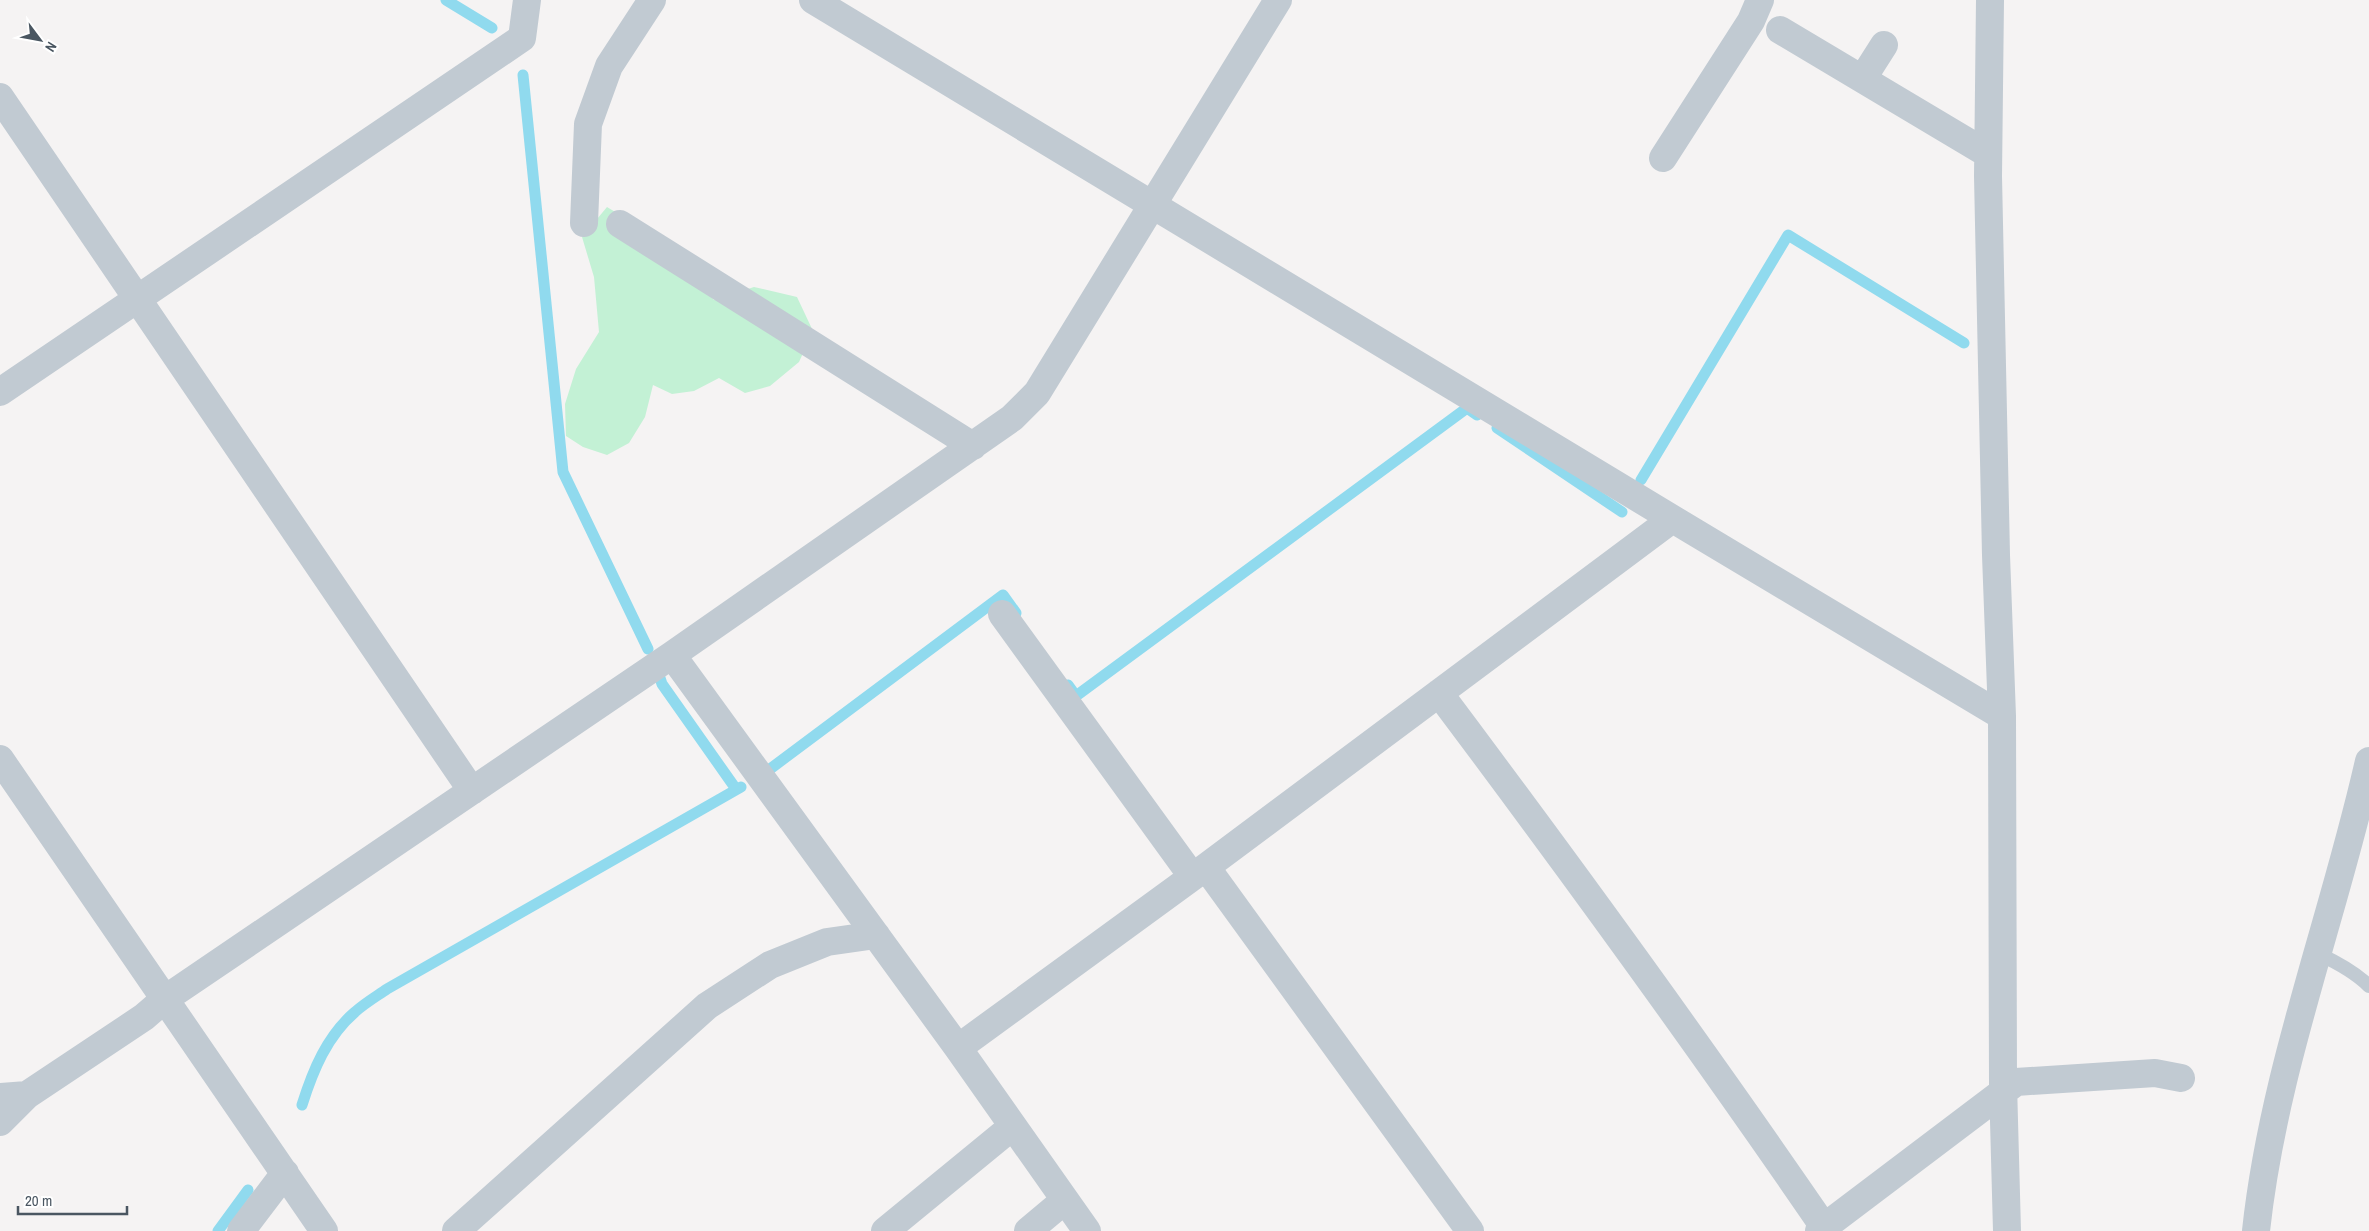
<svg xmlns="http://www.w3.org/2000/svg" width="2369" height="1231" viewBox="0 0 2369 1231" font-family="'Archivo Narrow',sans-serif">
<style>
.green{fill:#c3f1d5}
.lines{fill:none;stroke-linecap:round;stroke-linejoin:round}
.stream{stroke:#90daee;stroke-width:11}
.lane{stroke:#c1cad2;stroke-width:14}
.street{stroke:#c1cad2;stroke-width:28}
</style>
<rect width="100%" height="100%" fill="#f5f3f3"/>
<path class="green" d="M607 207 645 230 687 270 714 300 754 287 797 297 813 331 799 362 770 386 745 393 719 378 694 391 672 394 653 385 645 417 629 443 607 455 583 447 566 436 565 404 576 369 599 332 594 277 582 237Z"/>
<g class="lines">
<path class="stream" d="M446 0 492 28
M523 75 563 472 648 649
M1497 428 1622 512
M1641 480 1788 235 1964 343
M659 675 662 684 736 789
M1068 685 1076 696 1467 408 1477 415
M770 769 1003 595 1016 613
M302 1105C313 1070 327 1036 355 1012 365 1003 377 996 387 989L741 787
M218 1231 248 1190"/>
<path class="lane" d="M2319 954C2336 962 2355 972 2369 986"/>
<path class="street" d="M813 0C1210 237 1604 480 2002 716
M1990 0 1988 176 1996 555 2002 716 2003 1084 2007 1231
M1780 30 1988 154
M1863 78 1884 45
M0 97 472 791
M1663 158 1751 21 1760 0
M584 223 588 124 609 66 652 0
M620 224 973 446
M0 392 522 38 527 0
M1002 614 1192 876
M672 655 958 1048 1087 1231
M1439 693C1571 869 1700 1046 1824 1227
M0 759 324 1231
M1206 867 1470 1231
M958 1048 1206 867 1671 520
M0 1097 27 1095 144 1017 165 999 672 655 1012 418 1037 393 1278 0
M0 1122 27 1095
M241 1231 285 1173
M456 1231 707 1006 770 965 827 942 876 935
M885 1231 1013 1126
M1028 1231 1065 1200
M1819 1231 2016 1082 2155 1073 2181 1078
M2256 1231C2273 1071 2334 917 2369 761"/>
</g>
<g transform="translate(40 40) rotate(122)" stroke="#ffffff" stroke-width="4" paint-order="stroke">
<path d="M0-4L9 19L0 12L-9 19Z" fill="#4a5661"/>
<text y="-8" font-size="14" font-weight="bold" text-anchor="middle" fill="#4a5661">N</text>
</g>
<path d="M18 1206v8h109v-8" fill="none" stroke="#4a5661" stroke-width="2.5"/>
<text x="25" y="1206" font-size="15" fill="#4a5661" stroke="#ffffff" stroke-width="4" paint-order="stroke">20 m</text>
</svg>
